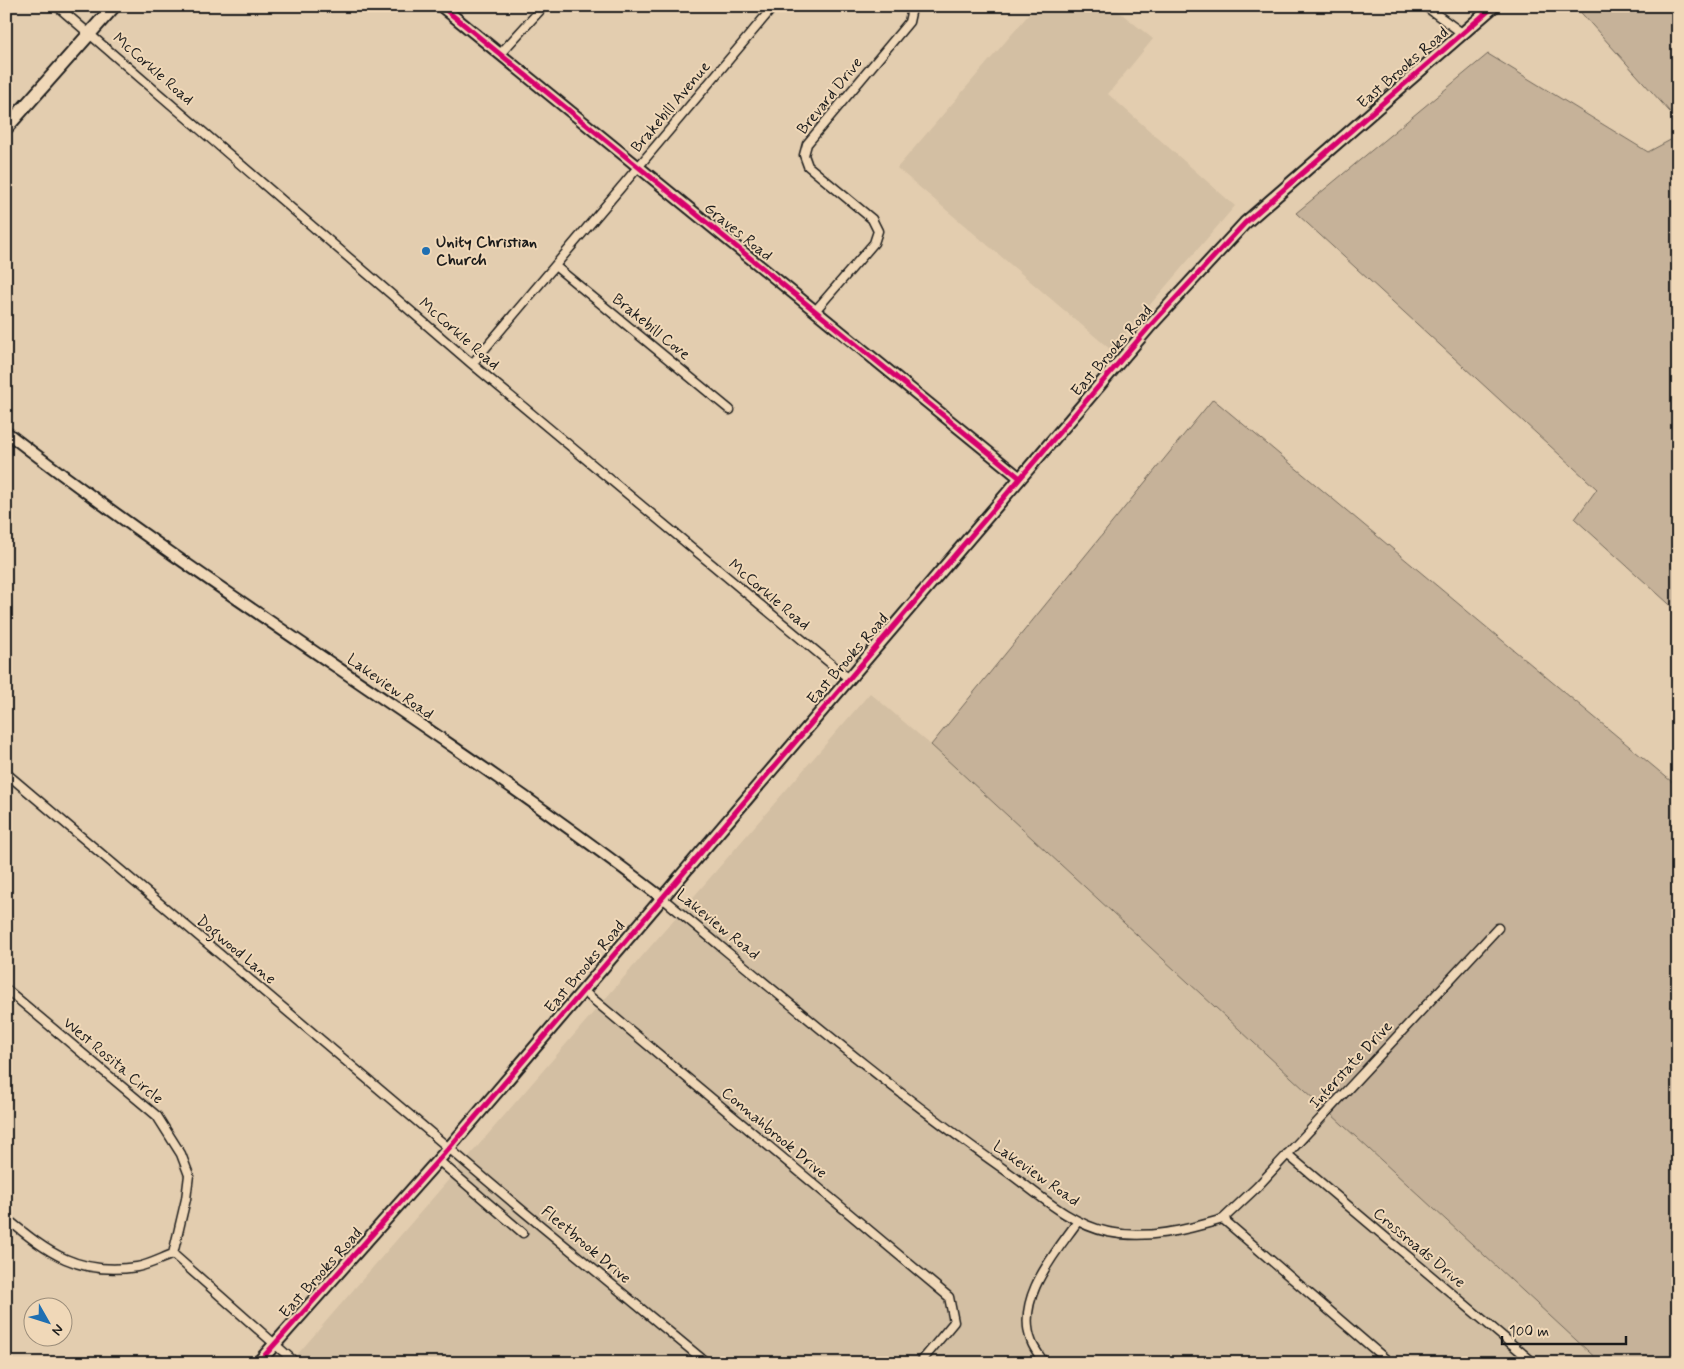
<svg xmlns="http://www.w3.org/2000/svg" width="1684" height="1369" viewBox="0 0 1684 1369" font-family="Mynerve,sans-serif">
<style>
.built{fill:#d3bfa3}
.green{fill:#c6b299;stroke:#71675a}
.lines{fill:none;stroke-linecap:round;stroke-linejoin:round}
.minor-casing{stroke:#1c1c1c;stroke-width:11}
.tertiary-casing{stroke:#1c1c1c;stroke-width:14}
.secondary-casing{stroke:#1c1c1c;stroke-width:15}
.primary-casing{stroke:#1c1c1c;stroke-width:16}
.minor{stroke:#f0d8b8;stroke-width:8}
.tertiary{stroke:#f0d8b8;stroke-width:10}
.secondary{stroke:#f0d8b8;stroke-width:11}
.primary{stroke:#f0d8b8;stroke-width:12}
.cycleway-casing{stroke:#f0d8b8;stroke-width:8}
.cycleway{stroke:#d6006c;stroke-width:5}
.poi-dot{fill:#1f6fb2;stroke:#f0d8b8;stroke-width:2}
.labels{text-anchor:middle;dominant-baseline:central;stroke-width:4;stroke-linejoin:round;paint-order:stroke}
.street-label{font-size:16px;fill:#1c1c1c;stroke:#f0d8b8}
.poi-label{font-size:16px;font-weight:bold;fill:#1c1c1c;stroke:#f0d8b8;text-anchor:start}
</style>
<rect width="100%" height="100%" fill="#e3cdaf"/>
<filter id="ink" filterUnits="userSpaceOnUse"><feTurbulence type="fractalNoise" baseFrequency=".02" numOctaves="2"/><feDisplacementMap in="SourceGraphic" scale="10" xChannelSelector="R" yChannelSelector="G"/><feConvolveMatrix kernelMatrix="1 2 1 2 8 2 1 2 1" color-interpolation-filters="sRGB"/></filter>
<g filter="url(#ink)">
<path class="built" d="M1036 6H1112L1153 39 1108 94 1235 206 1111 350 897 168Z
M870 693 931 745 1601 1363H290Z"/>
<path class="green" d="M1575 6H1678V121Z
M1488 54 1648 152 1678 136V612L1575 519 1597 489 1296 213Z
M1213 399 1678 787V1363H1601L931 745Z"/>
<g class="lines">
<g class="minor-casing">
<path id="minor" d="M57 6 472 364 848 678
M1425 6 1462 33
M500 54 544 6
M555 266 730 410
M815 311 874 243 878 231 872 219 808 166 804 155 807 144 909 22 911 13 910 6
M472 364 774 6
M6 773 523 1211 707 1363
M661 897C774 990 885 1086 1005 1170 1036 1192 1069 1224 1108 1232 1147 1240 1186 1230 1223 1219L1390 1363
M6 989 157 1116 181 1154 189 1175 186 1199 173 1254
M582 990 949 1297 954 1322 920 1363
M1287 1154 1534 1363
M438 1160 523 1233
M6 1218C48 1253 79 1276 137 1267 149 1265 162 1258 173 1254
M1223 1219 1257 1187 1498 928
M173 1254 296 1363
M1044 1363C1040 1356 1035 1350 1032 1343 1014 1299 1055 1254 1078 1221"/>
</g>
<g class="tertiary-casing">
<path id="tertiary" d="M441 6 1020 478
M6 432C218 596 449 734 661 897"/>
</g>
<g class="secondary-casing">
<path id="secondary" d="M258 1363 449 1148 1150 326 1245 223 1494 6"/>
</g>
<g class="primary-casing">
<path id="primary" d="M6 128 114 6"/>
</g>
<use href="#minor" class="minor"/>
<use href="#tertiary" class="tertiary"/>
<use href="#secondary" class="secondary"/>
<use href="#primary" class="primary"/>
<g class="cycleway-casing">
<path id="cycleway" d="M441 6 1020 478
M258 1363 449 1148 1150 326 1245 223 1494 6"/>
</g>
<use href="#cycleway" class="cycleway"/>
</g>
</g>
<circle class="poi-dot" cx="426" cy="251" r="5"/>
<g class="labels">
<g class="street-label">
<text transform="translate(1403 68) rotate(-41)">East Brooks Road</text>
<text transform="translate(153 69) rotate(41)">McCorkle Road</text>
<text transform="translate(830 96) rotate(-51)">Brevard Drive</text>
<text transform="translate(671 107) rotate(-50)">Brakebill Avenue</text>
<text transform="translate(738 232) rotate(39)">Graves Road</text>
<text transform="translate(651 327) rotate(39)">Brakebill Cove</text>
<text transform="translate(459 334) rotate(41)">McCorkle Road</text>
<text transform="translate(1112 351) rotate(-49)">East Brooks Road</text>
<text transform="translate(769 595) rotate(40)">McCorkle Road</text>
<text transform="translate(848 659) rotate(-49)">East Brooks Road</text>
<text transform="translate(390 687) rotate(35)">Lakeview Road</text>
<text transform="translate(718 925) rotate(39)">Lakeview Road</text>
<text transform="translate(236 950) rotate(40)">Dogwood Lane</text>
<text transform="translate(585 967) rotate(-50)">East Brooks Road</text>
<text transform="translate(113 1061) rotate(40)">West Rosita Circle</text>
<text transform="translate(1351 1065) rotate(-47)">Interstate Drive</text>
<text transform="translate(774 1133) rotate(40)">Connahbrook Drive</text>
<text transform="translate(1036 1174) rotate(35)">Lakeview Road</text>
<text transform="translate(586 1245) rotate(40)">Fleetbrook Drive</text>
<text transform="translate(1419 1248) rotate(40)">Crossroads Drive</text>
<text transform="translate(321 1273) rotate(-48)">East Brooks Road</text>
</g>
<g class="poi-label">
<text x="436" y="242">Unity Christian<tspan x="436" dy="18">Church</tspan></text>
</g>
</g>
<rect width="1684" height="1369" fill="none" stroke="#f0d8b8" stroke-width="25"/>
<rect x="12" y="12" width="1659" height="1344" fill="none" stroke="#1c1c1c" stroke-width="2" filter="url(#ink)"/>
<g transform="translate(48 1322) rotate(129)"><circle r="24" fill="#f0d8b8" stroke="#9b8d7a"/>
<path d="M0-4L9 19L0 12L-9 19Z" fill="#1f6fb2"/>
<text y="-8" font-size="14" font-weight="bold" text-anchor="middle" fill="#1c1c1c">N</text>
</g>
<path d="M1502 1336v8h124v-8" fill="none" stroke="#1c1c1c" stroke-width="2.5"/>
<text x="1509" y="1336" font-size="15" fill="#1c1c1c" stroke="#f0d8b8" stroke-width="4" paint-order="stroke">100 m</text>
</svg>
